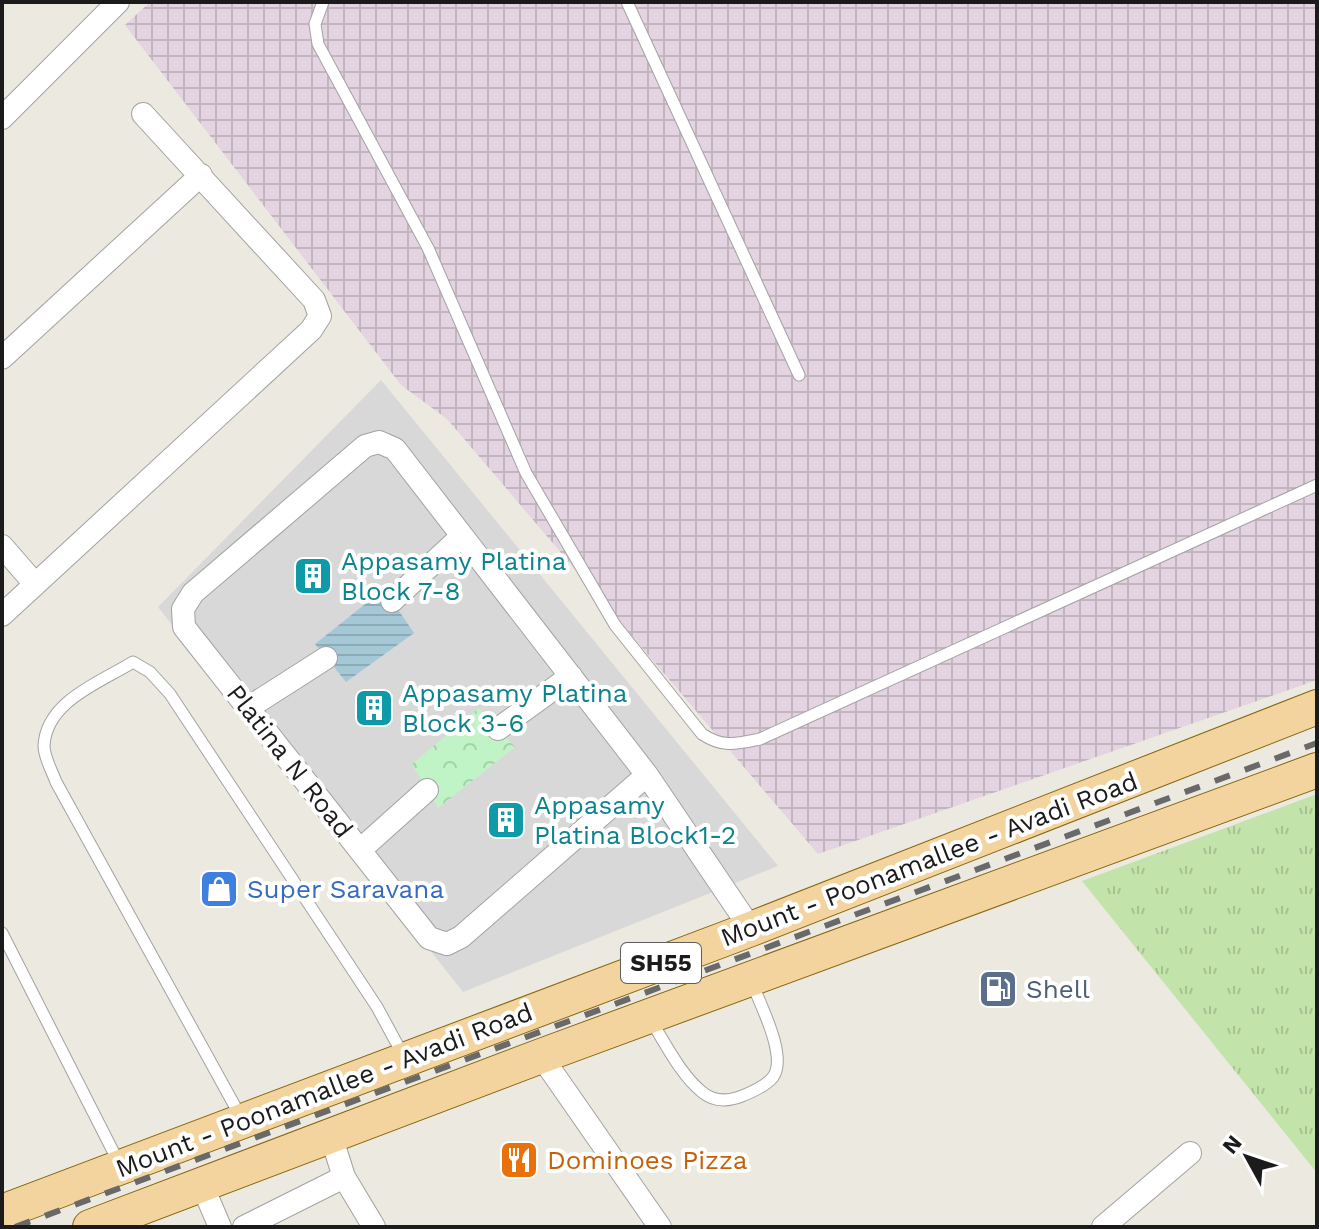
<svg xmlns="http://www.w3.org/2000/svg" width="1319" height="1229" viewBox="0 0 1319 1229" font-family="'Work Sans',sans-serif">
<style>
.residential{fill:#d9d8d8}
.industrial{fill:url(#industrial-grid)}
.grass{fill:url(#grass-tufts)}
.park{fill:url(#park-crowns)}
.water{fill:url(#water-rules)}
.lines{fill:none;stroke-linecap:round;stroke-linejoin:round}
.service-casing{stroke:#a2a2a2;stroke-width:13}
.minor-casing{stroke:#a2a2a2;stroke-width:24}
.primary-casing{stroke:#86660b;stroke-width:36}
.service{stroke:#fff;stroke-width:11}
.minor{stroke:#fff;stroke-width:22}
.primary{stroke:#f4d49e;stroke-width:34}
.rail{stroke:#696969;stroke-width:6;stroke-dasharray:16 16;stroke-linecap:butt}
.labels{text-anchor:middle;dominant-baseline:central;stroke-width:8;stroke-linejoin:round;paint-order:stroke}
.shield{fill:#fff;stroke:#5f5f5f;stroke-width:2}
.shield-label{font-size:24px;font-weight:bold;fill:#1b1b1b}
.culture-label{font-size:26px;fill:#0d838f;stroke:#fff;text-anchor:start}
.street-label{font-size:26px;fill:#1b1b1b;stroke:#fff}
.shop-label{font-size:26px;fill:#366cbe;stroke:#fff;text-anchor:start}
.service-label{font-size:26px;fill:#4e5e75;stroke:#fff;text-anchor:start}
.food-label{font-size:26px;fill:#c56008;stroke:#fff;text-anchor:start}
</style>
<defs>
<pattern id="industrial-grid" width="8" height="8" patternUnits="userSpaceOnUse" patternTransform="scale(2)"><rect width="8" height="8" fill="#e4d3e0"/><path d="M0 4h8M4 0v8" fill="none" stroke="#c3b5c0"/></pattern>
<pattern id="grass-tufts" width="24" height="20" patternUnits="userSpaceOnUse" patternTransform="scale(2)"><rect width="24" height="20" fill="#c2e3aa"/><path d="M3 7l-1-3M5 7V3M7 7l1-3M15 17l-1-3M17 17v-4M19 17l1-3" fill="none" stroke="#a6c292"/></pattern>
<pattern id="park-crowns" width="20" height="18" patternUnits="userSpaceOnUse" patternTransform="scale(2)"><rect width="20" height="18" fill="#c0f4c7"/><path d="M2 6a3 3 0 1 1 6 0M12 15a3 3 0 1 1 6 0" fill="none" stroke="#a4d1aa"/></pattern>
<pattern id="water-rules" width="6" height="5" patternUnits="userSpaceOnUse" patternTransform="scale(2)"><rect width="6" height="5" fill="#a4c8d6"/><path d="M0 2.5h6" fill="none" stroke="#8dabb7"/></pattern>
</defs>
<rect width="100%" height="100%" fill="#ece9e1"/>
<path class="residential" d="M381 380 778 866 463 992 158 607Z"/>
<path class="industrial" d="M150 2H1317V680L818 854 447 419 401 385 125 25Z"/>
<path class="grass" d="M1317 794V1173L1082 881Z"/>
<path class="park" d="M479 708 515 747 438 808 412 764Z"/>
<path class="water" d="M384 589 414 633 346 682 315 644Z"/>
<g class="lines">
<g class="service-casing">
<path id="service" d="M323 2 315 24 318 44 428 248 526 473 615 625 702 734C723 748 736 744 760 739L1317 485
M627 2 799 375
M2 933 119 1163
M651 1021C666 1044 680 1074 702 1092 714 1102 727 1102 742 1096 752 1092 766 1086 773 1077 788 1057 760 1004 752 983
M242 1119 56 782C52 771 44 757 44 746 46 701 101 682 133 662L150 672 170 694 377 1007 403 1055"/>
</g>
<g class="minor-casing">
<path id="minor" d="M2 118 118 2
M2 358 201 175
M2 546 35 584
M392 601 462 536
M2 615 311 330 320 316 314 300 143 114
M248 708 326 658
M498 729 571 676
M647 775 461 937 447 944 429 938 184 627 183 609 193 593 365 446 379 442 395 449 647 775 751 929
M360 850 427 790
M541 1056 660 1227
M331 1136 344 1177 374 1227
M202 1185 220 1227
M244 1227 344 1177
M1103 1227 1190 1153"/>
</g>
<g class="primary-casing">
<path id="primary" d="M2 1212 751 929 1317 707
M90 1227 541 1056 1317 770"/>
</g>
<use href="#service" class="service"/>
<use href="#minor" class="minor"/>
<use href="#primary" class="primary"/>
<path class="rail" d="M15 1227 1317 743"/>
</g>
<defs>
<g id="building-square" transform="scale(2)"><rect x="-9" y="-9" width="18" height="18" rx="4" fill="#0f9aa8" stroke="#fff"/><path d="M-4-6H4V6H1V3H-1V6H-4ZM-2.5-4.3h1.7v1.8h-1.7ZM.8-4.3h1.7v1.8H.8ZM-2.5-1h1.7V.8h-1.7ZM.8-1h1.7V.8H.8Z" fill="#fff"/></g>
<g id="shop-square" transform="scale(2)"><rect x="-9" y="-9" width="18" height="18" rx="4" fill="#3f7fe0" stroke="#fff"/><path d="M-5-2.5h2.3a2.7 3.5 0 0 1 5.4 0H5L5.5 6h-11ZM-1.5-2.5h3a1.5 2.3 0 0 0-3 0Z" fill="#fff"/></g>
<g id="fuel-square" transform="scale(2)"><rect x="-9" y="-9" width="18" height="18" rx="4" fill="#5c6f8a" stroke="#fff"/><path d="M-5.5-6h7V0h2V4h1.3V-2.5L3-4.5l.8-.8L6-3V5H2.5V1h-1V6h-7ZM-4.2-4.7v3.2H.2V-4.7Z" fill="#fff"/></g>
<g id="restaurant-square" transform="scale(2)"><rect x="-9" y="-9" width="18" height="18" rx="4" fill="#e8710a" stroke="#fff"/><path d="M-5-6h1v4h1v-4h1v4h1v-4h1v5L-1.5 .5V6h-2V.5L-5-1ZM5-6V6H3V1.5H1.5Q1.5-4 5-6Z" fill="#fff"/></g>
</defs>
<g fill-rule="evenodd">
<use href="#building-square" x="313" y="576"/>
<use href="#building-square" x="374" y="708"/>
<use href="#building-square" x="506" y="820"/>
<use href="#shop-square" x="219" y="889"/>
<use href="#fuel-square" x="998" y="989"/>
<use href="#restaurant-square" x="519" y="1160"/>
</g>
<g class="labels">
<rect class="shield" x="621" y="943" width="80" height="40" rx="6"/>
<g class="shield-label">
<text x="661" y="963">SH55</text>
</g>
<g class="culture-label">
<text x="341" y="561">Appasamy Platina<tspan x="341" dy="30">Block 7-8</tspan></text>
<text x="402" y="693">Appasamy Platina<tspan x="402" dy="30">Block 3-6</tspan></text>
<text x="534" y="805">Appasamy<tspan x="534" dy="30">Platina Block1-2</tspan></text>
</g>
<g class="street-label">
<text transform="translate(290 761) rotate(52)">Platina N Road</text>
<text transform="translate(929 859) rotate(-21)">Mount - Poonamallee - Avadi Road</text>
<text transform="translate(324 1090) rotate(-21)">Mount - Poonamallee - Avadi Road</text>
</g>
<g class="shop-label">
<text x="247" y="889">Super Saravana</text>
</g>
<g class="service-label">
<text x="1026" y="989">Shell</text>
</g>
<g class="food-label">
<text x="547" y="1160">Dominoes Pizza</text>
</g>
</g>
<rect width="1319" height="1229" fill="none" stroke="#1b1b1b" stroke-width="8"/>
<g transform="translate(1247 1157) rotate(310)" stroke="#ffffff" stroke-width="6" paint-order="stroke">
<path d="M0-6L14 30L0 20L-14 30Z" fill="#1b1b1b"/>
<text y="-12" font-size="22" font-weight="bold" text-anchor="middle" fill="#1b1b1b">N</text>
</g>
</svg>
